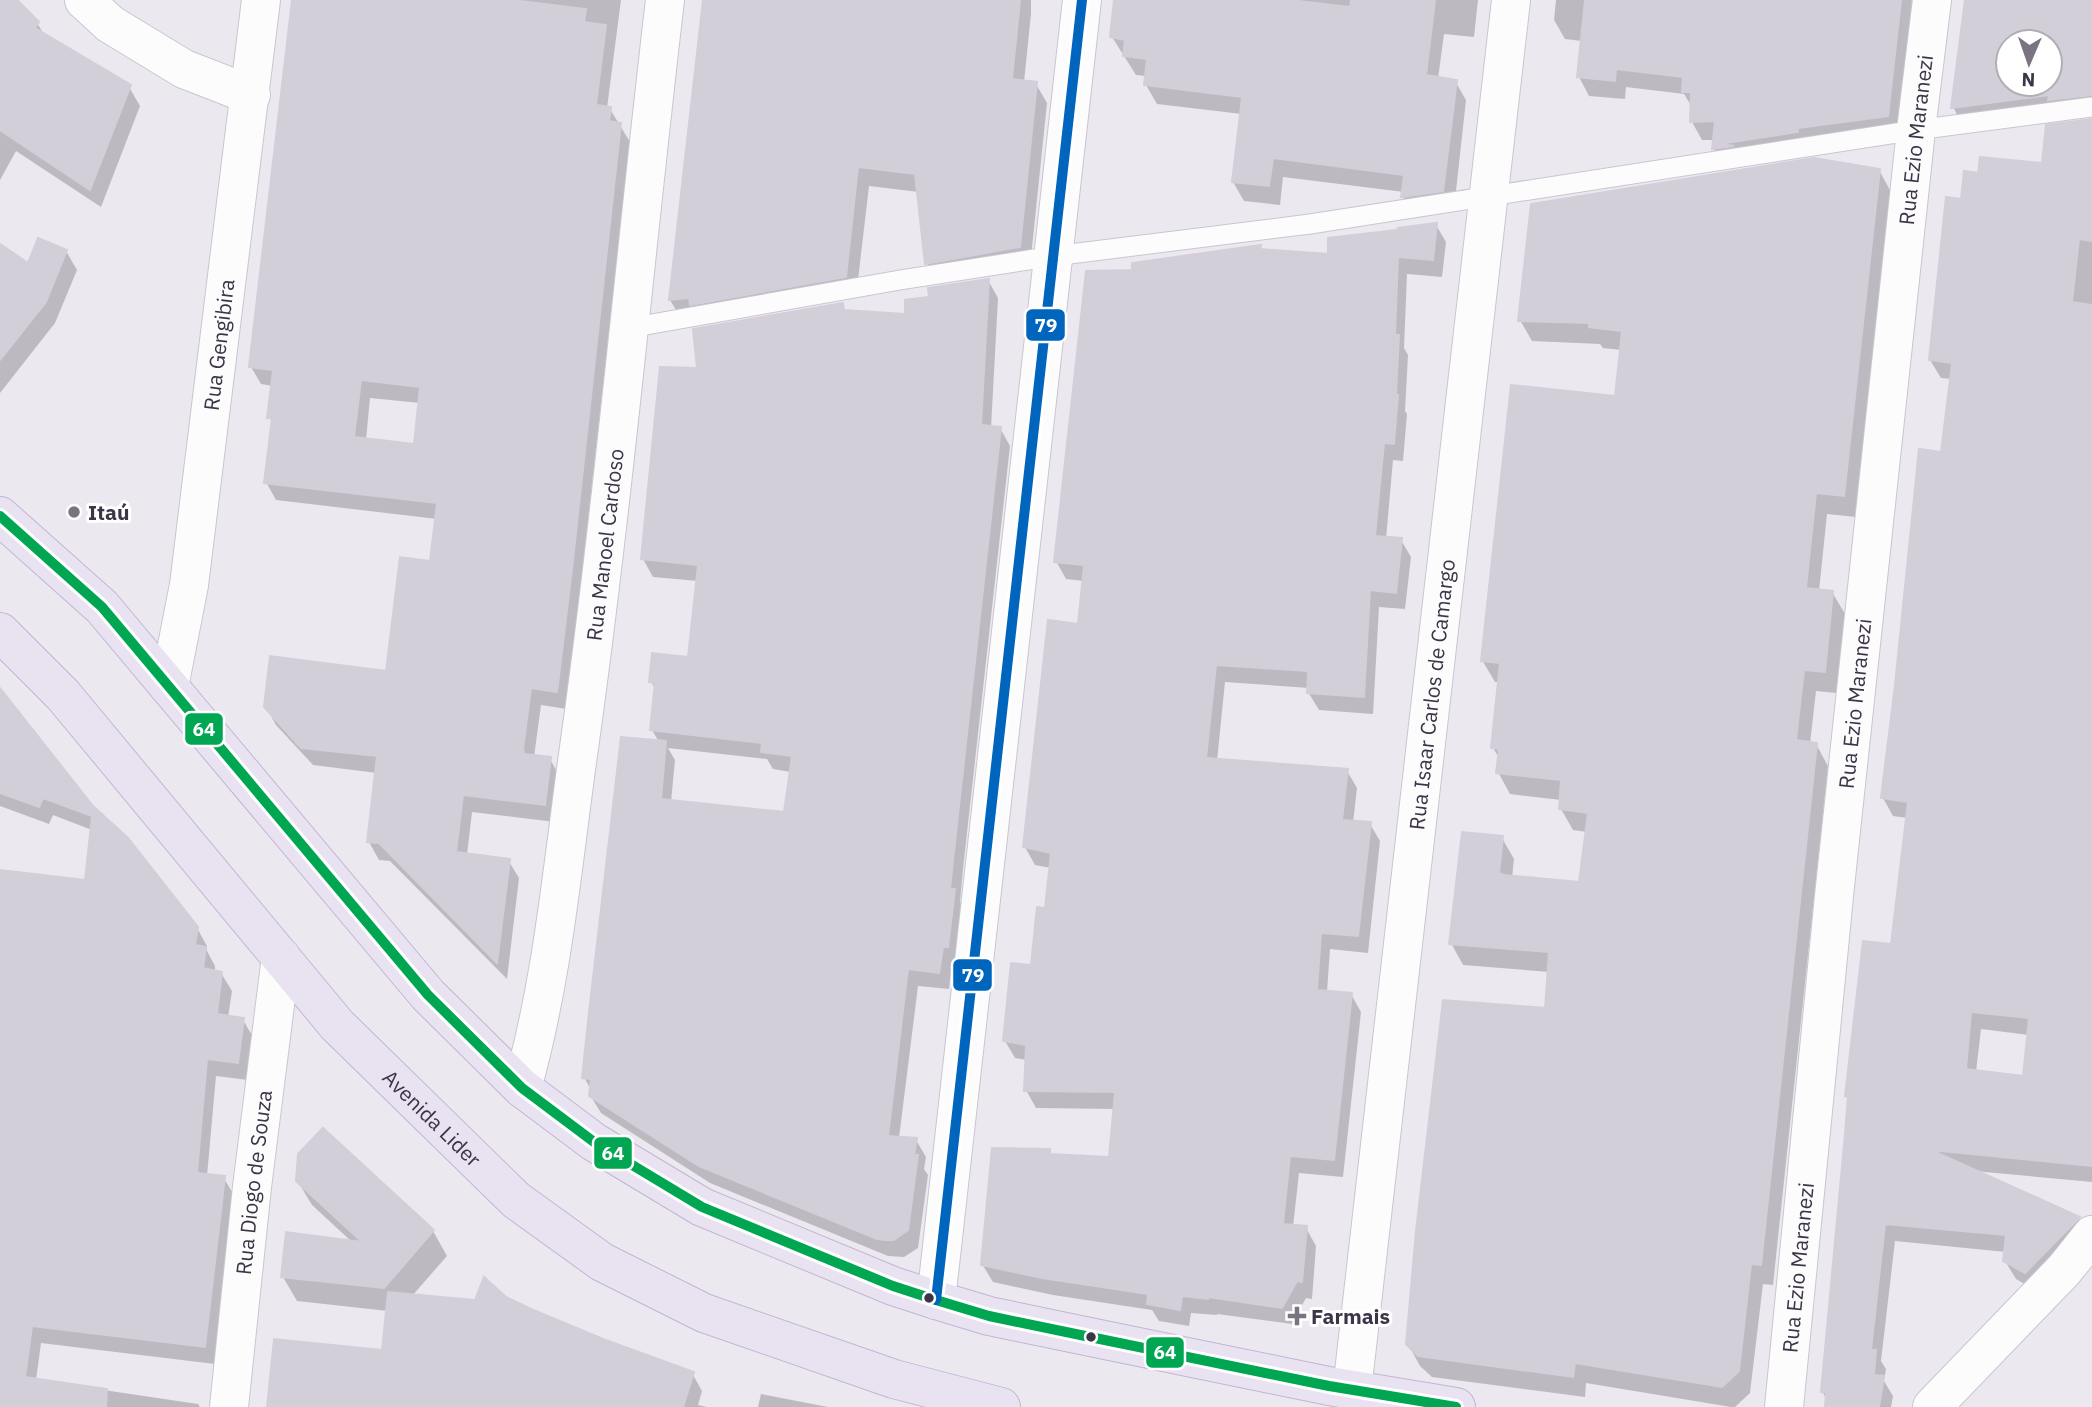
<svg xmlns="http://www.w3.org/2000/svg" width="2092" height="1407" viewBox="0 0 2092 1407" font-family="'IBM Plex Sans',sans-serif">
<style>
.shadow{fill:#0003;fill-rule:evenodd}
.building{fill:#d3cfd9;stroke:#d3ced9;stroke-width:2;fill-rule:evenodd}
.lines{fill:none;stroke-linecap:round;stroke-linejoin:round}
.service-casing{stroke:#cac5cf;stroke-width:21}
.minor-casing{stroke:#cac5cf;stroke-width:40}
.primary-casing{stroke:#c4b4d4;stroke-width:40}
.service{stroke:#fcfcfd;stroke-width:19}
.minor{stroke:#fcfcfd;stroke-width:38}
.primary{stroke:#e9e3f1;stroke-width:38}
.bus-1-casing{stroke:#fff;stroke-width:16}
.bus-2-casing{stroke:#fff;stroke-width:16}
.bus-1{stroke:#00a651;stroke-width:10}
.bus-2{stroke:#0065bd;stroke-width:10}
.poi-dot{fill:#7a7382;stroke:#fff;stroke-width:2.5}
.bus-dot{fill:#3c3447;stroke:#fff;stroke-width:2.5}
.labels{text-anchor:middle;dominant-baseline:central;stroke-width:6;stroke-linejoin:round;paint-order:stroke}
.street-label{font-size:21px;fill:#3c3447;stroke:#fff}
.poi-label{font-size:21px;font-weight:bold;fill:#3c3447;stroke:#fff;text-anchor:start}
.line-badge{stroke:#fff;stroke-width:2.5}
.badge-label{font-size:19px;text-anchor:middle;font-weight:bold;fill:#fff}
</style>
<rect width="100%" height="100%" fill="#ece8f0"/>
<path class="shadow" d="M0 0H15L37 23 45 36 129 87 140 106 101 207 16 151 0 180Z
M293 0H621L607 108 610 109 630 142 567 709 541 705 534 757 550 759 560 777 555 822 472 812 467 855 508 860 519 878 507 979 390 861 379 860 369 842 377 773 313 765 276 725 266 707 388 673 431 563 437 519 276 500 266 482 273 423 269 417 273 386 261 384 251 367ZM370 398 420 403 415 446 366 440Z
M704 0H1031V14L1024 82 1036 84 1047 103 1030 267 938 283 927 263 919 192 869 186 856 297 682 320 670 300Z
M1116 0H1478L1474 37 1444 34 1438 79 1455 81 1466 100 1454 209 1414 216 1403 197 1404 192 1283 177 1280 205 1244 201 1233 182 1242 114 1157 104 1146 85 1147 76 1136 75 1112 37Z
M1556 0H1912L1897 134 1724 167 1714 149 1715 140H1702L1692 122V107L1684 94 1626 87 1625 99 1589 96 1579 77 1582 41 1565 39 1554 20Z
M1967 0H2092V114L1963 125 1953 107ZM2008 42H2050V84H2008Z
M2092 121V1182L1974 1171 2079 1219 2089 1236 2035 1290 2016 1279 2005 1261 2006 1252 1895 1241 1881 1361 1886 1369 1884 1381 1893 1396 1891 1407H1827V1400L1822 1391 1850 1101 1847 1096 1893 946 1908 818 1893 816 1883 798 1942 454 1952 379 1941 378 1930 360 1963 201 1980 174 2043 165ZM1981 1029 2029 1035 2024 1078 1976 1072Z
M1879 170 1891 192 1856 517 1827 514 1819 591 1832 592 1845 614 1836 693 1816 691 1810 744H1816L1828 766 1773 1285 1763 1284 1750 1393 1735 1407H1731L1586 1383 1585 1397 1432 1377 1420 1366 1408 1344 1546 1010 1550 972 1463 965 1451 943 1502 838 1514 859 1512 878 1581 884 1587 832 1573 830 1561 809V800L1510 794 1498 772 1499 758 1493 748 1500 682H1495L1482 660 1616 398 1621 350 1603 348 1600 344 1532 341 1520 320Z
M1436 225 1446 242 1442 277 1407 274 1404 348 1408 355 1405 411 1407 414 1403 461 1393 460 1386 539 1401 540 1411 557 1405 609 1379 607 1373 714 1319 710 1308 692 1309 688 1225 682 1217 761 1347 771 1357 788 1353 823 1370 824 1380 841 1368 953 1330 949 1327 992 1351 994 1361 1012 1343 1177 1299 1173 1293 1227 1306 1228 1316 1246 1312 1299 1306 1298 1292 1324 1217 1314V1315L1191 1313 1189 1326 1159 1321 1152 1310 1053 1295 993 1282 982 1264 1049 1150 1052 1156 1111 1159 1115 1109 1036 1108 1026 1090 1027 1060 1015 1058 1005 1041 1032 967 1047 910 1051 868 1035 865 1025 847 1080 625 1084 581 1066 579 1056 561 1133 271 1260 247 1262 251 1329 256Z
M0 247 29 266 66 251 77 270 55 323 0 393Z
M988 280 998 298 991 428H1000L1010 446 963 869 960 902 964 909 958 964H952L949 989 918 986 899 1138 916 1140 926 1157 924 1169 928 1175 918 1248 904 1257 888 1256 710 1183 601 1113 590 1095 591 1090 584 1077 659 742 652 730 656 691 651 681 689 659 698 581 653 577 643 559 699 370 842 305 846 312 906 316 931 298ZM668 748 767 759 773 769 791 772 786 814 671 802 675 760Z
M0 709 92 807 197 928 207 946V951L215 966V972L221 973 232 991 228 1018 243 1020 253 1037 248 1080 216 1076 207 1176 223 1177 234 1195 215 1364 41 1343 36 1380 198 1404 200 1407H0V871L87 882 92 830 53 815 49 824 0 806Z
M297 1180 433 1231 447 1256 412 1296 476 1302 505 1298 602 1341 692 1373 702 1391 698 1405 707 1407H268L384 1352 388 1311 297 1301 283 1277 352 1242 312 1205Z
M761 1394 828 1407H758Z"/>
<path class="building" d="M0 0H17L39 22 35 28 131 85 90 190 0 130Z
M292 0H512L586 9 584 22 606 25 596 105 611 107 609 121 621 123 572 569 557 692 531 688 523 749 524 754 551 757 545 805 463 795 456 852 510 859 497 963 379 843 367 842 377 756 301 748 264 707 270 656 386 671 400 557 430 561 437 503 264 483 272 418H267L273 370 249 367ZM361 380 420 387 414 444 354 437Z
M703 0H1020L1012 79 1037 82 1020 247 925 264 915 174 858 167 846 277 690 305 689 298 669 300Z
M1114 0H1290L1350 7 1351 0H1435L1426 75 1457 80 1443 191 1401 197 1404 175 1273 158 1269 186 1232 182 1242 97 1144 85 1147 59 1123 56 1125 40 1110 37Z
M1585 0H1901L1888 116 1798 128V132L1719 144 1734 146 1712 149 1715 121 1690 122 1691 92H1682L1683 77 1616 69 1615 81 1577 77Z
M1965 0H2092V95L2048 100 2049 95 1951 108ZM2008 42H2050V84H2008Z
M2092 119V241L2079 239 2072 302 2092 305V1166L1931 1150 2080 1217 2025 1273 2003 1261 2006 1235 1885 1224 1871 1350H1876L1874 1375 1884 1376 1879 1407H1825L1826 1392H1821L1845 1134 1848 1097 1845 1096 1863 941 1891 944 1908 802 1881 798 1895 685 1919 449 1941 452 1952 363 1929 360 1946 197 1961 199 1964 171 1978 173 1980 157 2042 163 2046 125ZM1971 1012 2029 1018 2023 1076 1966 1069Z
M1814 158 1880 169 1844 496 1816 493 1806 588 1833 591 1825 672 1804 670 1796 740 1817 743 1761 1265 1751 1264 1739 1371 1722 1387 1575 1363 1573 1377 1418 1356 1406 1344 1416 1231 1443 1000 1545 1008 1549 952 1449 944 1462 832 1503 836 1499 873 1504 875 1579 882 1588 813 1559 809 1561 780 1496 773 1499 749 1491 748 1500 663 1481 661 1511 385 1615 396 1622 331 1589 327V323L1518 321 1531 204Z
M1437 223 1433 260 1398 257 1395 335H1399L1396 395H1398L1394 444 1384 443 1375 536 1402 538 1396 593 1370 590 1364 697 1307 693 1308 671 1216 665 1206 758 1348 769 1342 820 1371 822 1358 936 1321 933 1317 990 1352 993 1334 1160 1290 1156 1283 1224 1307 1226 1302 1282 1297 1281 1282 1308 1208 1297V1299L1182 1296 1180 1310 1147 1304 1148 1294 1042 1278 981 1265 992 1148 1050 1149V1154L1109 1157 1115 1092 1024 1091 1026 1045 1003 1041 1011 963 1031 965 1037 907 1045 908 1051 853 1023 847 1048 620 1078 624 1084 565 1054 562 1086 271 1132 270V263L1261 245 1260 249 1328 254V238L1397 230 1398 228Z
M38 238 67 250 46 302 0 360V244L28 263Z
M989 279 981 425 1001 427 954 851 950 889H955L948 947H943L939 973 908 969 888 1136 917 1138 914 1155H918L908 1230 894 1240H885L877 1239 699 1166 589 1096 591 1079 582 1078 588 1021 621 737 666 741 661 799 784 812 792 756 761 752 762 743 650 730 655 683 649 682 652 653 688 657 698 565 641 559 660 367 697 368 693 329 843 303 844 310 905 314V300L929 297 928 288Z
M0 688 93 806 128 838 198 927 195 945 206 947 203 968 222 972 217 1014 244 1018 238 1063 207 1059 197 1173 225 1176 205 1347 32 1326 25 1377 107 1389 106 1407H0V870L85 880 92 816 43 798 39 807 0 793Z
M323 1128 434 1230 384 1288 281 1277 286 1232 362 1242 296 1181 298 1154Z
M484 1277 506 1297 531 1309 603 1339 694 1372 683 1407H267L274 1339 382 1350 388 1292 475 1300Z"/>
<g class="lines">
<g class="service-casing">
<path id="service" d="M629 328 900 280 1054 256 1310 224 1916 130 2092 107"/>
</g>
<g class="minor-casing">
<g id="minor">
<path d="M84 0 110 24 184 69 251 95"/>
<path id="s1" d="M169 687 189 585 261 0"/>
<path id="s2" d="M522 1088C552 982 562 871 577 762 613 509 635 254 665 0"/>
<path d="M936 1300 1082 0"/>
<path id="s3" d="M1352 1390 1511 0"/>
<path id="s4" d="M229 1407 252 1187 281 957"/>
<path id="s5" d="M1784 1407 1834 896 1916 130 1932 0"/>
<path d="M1932 1407 2064 1270 2092 1235"/>
</g>
</g>
<g class="primary-casing">
<g id="primary">
<path d="M0 516 102 607 428 995 522 1088 594 1142 702 1207 893 1286 936 1300 989 1316 1095 1338 1329 1386 1456 1407"/>
<path id="s6" d="M0 632 63 695 337 1025 516 1200 602 1262 704 1313 894 1379 1001 1407"/>
</g>
</g>
<use href="#service" class="service"/>
<use href="#minor" class="minor"/>
<use href="#primary" class="primary"/>
<g class="bus-1-casing">
<path id="bus-1" d="M0 516 102 607 428 995 522 1088 594 1142 702 1207 893 1286 936 1300 989 1316 1095 1338 1329 1386 1456 1407"/>
</g>
<g class="bus-2-casing">
<path id="bus-2" d="M936 1300 1082 0"/>
</g>
<use href="#bus-1" class="bus-1"/>
<use href="#bus-2" class="bus-2"/>
</g>
<g class="poi-dot">
<circle cx="74" cy="512" r="7"/>
<path d="M1293.5 1305.5h7v7h7v7h-7v7h-7v-7h-7v-7h7z"/>
</g>
<g class="bus-dot">
<circle cx="929" cy="1298" r="6"/>
<circle cx="1091" cy="1337" r="6"/>
</g>
<g class="labels">
<g class="street-label">
<text stroke="none"><textPath href="#s5" startOffset="1274">Rua Ezio Maranezi</textPath></text>
<text stroke="none"><textPath href="#s1" startOffset="346">Rua Gengibira</textPath></text>
<text stroke="none"><textPath href="#s2" startOffset="550">Rua Manoel Cardoso</textPath></text>
<text stroke="none"><textPath href="#s3" startOffset="700">Rua Isaar Carlos de Camargo</textPath></text>
<text stroke="none"><textPath href="#s5" startOffset="707">Rua Ezio Maranezi</textPath></text>
<text stroke="none"><textPath href="#s6" startOffset="651">Avenida Lider</textPath></text>
<text stroke="none"><textPath href="#s4" startOffset="226">Rua Diogo de Souza</textPath></text>
<text stroke="none"><textPath href="#s5" startOffset="140">Rua Ezio Maranezi</textPath></text>
</g>
<g class="poi-label">
<text x="88" y="512">Itaú</text>
<text x="1311" y="1316">Farmais</text>
</g>
</g>
<g class="line-badge">
<rect x="1025" y="308" width="41" height="34" rx="7" fill="#0065bd"/>
<rect x="184" y="712" width="40" height="34" rx="7" fill="#00a651"/>
<rect x="952" y="958" width="41" height="34" rx="7" fill="#0065bd"/>
<rect x="593" y="1136" width="40" height="34" rx="7" fill="#00a651"/>
<rect x="1145" y="1336" width="40" height="33" rx="7" fill="#00a651"/>
</g>
<g class="badge-label">
<text x="1046" y="332">79</text>
<text x="204" y="736">64</text>
<text x="973" y="982">79</text>
<text x="613" y="1160">64</text>
<text x="1165" y="1359">64</text>
</g>
<g transform="translate(2029 63) rotate(182)"><circle r="33" fill="#ffffff" stroke="#b1aeb5" stroke-width="2"/>
<path d="M0-5L12 26L0 18L-12 26Z" fill="#7a7382"/>
<text y="-10" font-size="19" font-weight="bold" text-anchor="middle" fill="#3c3447">N</text>
</g>
</svg>
